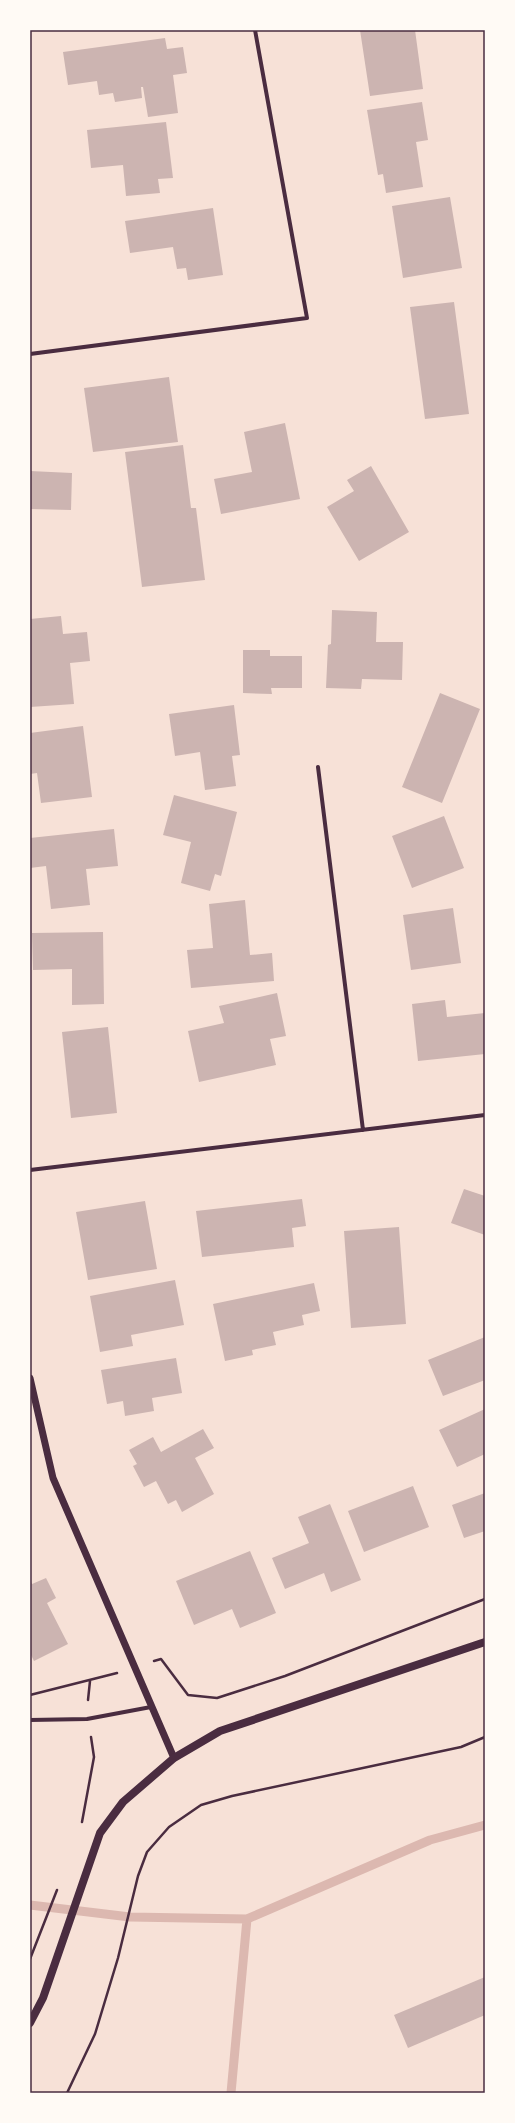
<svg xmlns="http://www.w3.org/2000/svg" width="515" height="2123" viewBox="0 0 515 2123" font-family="Barlow,sans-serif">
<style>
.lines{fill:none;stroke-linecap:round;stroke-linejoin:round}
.stream{stroke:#dcb8b0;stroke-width:9}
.building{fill:#ccb4b1}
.path{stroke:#4a2c40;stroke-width:2.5}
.minor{stroke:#4a2c40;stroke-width:4}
.tertiary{stroke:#4a2c40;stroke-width:7}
.secondary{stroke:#4a2c40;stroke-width:8}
.neatline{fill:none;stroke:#4a2c40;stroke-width:1.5}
</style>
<rect width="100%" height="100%" fill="#f7e1d7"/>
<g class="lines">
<path class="stream" d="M30 1905 130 1917 247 1919 430 1840 485 1825
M231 2093 247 1919"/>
</g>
<path class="building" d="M360 30H415L423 89 370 96Z
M165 38 167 49 183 47 187 73 173 75 178 113 148 117 143 87H141L142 98 115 102 113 93 99 95 97 81 68 85 63 52Z
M422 102 428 140 416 142 423 187 386 193 383 174 378 175 367 110Z
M166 122 173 178 158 179 160 193 126 196 123 165 91 168 87 130Z
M450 197 462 268 403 278 392 206Z
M213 208 223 275 188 280 186 268 177 269 173 247 130 253 125 221Z
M454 302 469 414 425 419 410 307Z
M169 377 178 442 93 452 84 388Z
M285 423 300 499 221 514 214 479 252 472 244 432Z
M183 445 191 508H196L205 580 142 587 125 452Z
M371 466 409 532 359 561 327 507 354 491 347 480Z
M30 471 72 473 71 510 30 509Z
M332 610 377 612 376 642H403L402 680 362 679 361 689 326 688 328 645 331 644Z
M61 616 63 634 87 632 90 661 70 663 74 704 30 707V619Z
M243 650H270V656H302V688H271L272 694 243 693Z
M440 693 480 709 442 803 402 787Z
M234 705 240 755 232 756 236 786 205 790 200 752 175 756 169 714Z
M83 726 92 797 41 803 37 773 30 774V733Z
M174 795 237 812 221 876 215 874 210 891 181 883 191 842 163 835Z
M444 816 464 868 412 888 392 836Z
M114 829 118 866 86 869 90 905 51 909 46 866 30 868V838Z
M245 900 250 955 272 953 274 981 191 988 187 950 213 948 209 904Z
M453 908 461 963 411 970 403 915Z
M103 932 104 1004 72 1005V969L33 970 32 933Z
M277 993 286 1036 270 1039 276 1065 199 1082 188 1031 224 1023 219 1006Z
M445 1000 447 1017 485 1013V1054L418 1061 412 1004Z
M108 1027 117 1113 71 1118 62 1032Z
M464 1189 485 1196V1235L451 1223Z
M302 1199 306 1226 292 1228 294 1247 202 1257 196 1211Z
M145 1201 157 1269 88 1280 76 1212Z
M399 1227 406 1324 351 1328 344 1231Z
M175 1280 184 1325 131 1335 133 1346 100 1352 90 1296Z
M314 1283 320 1311 302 1315 304 1325 273 1332 276 1345 252 1350 253 1355 225 1361 213 1304Z
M485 1337V1380L443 1396 428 1360Z
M176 1358 182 1393 152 1398 154 1411 125 1416 123 1401 107 1404 101 1370Z
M485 1409V1454L457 1467 439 1430Z
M203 1429 214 1448 195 1458 214 1494 182 1512 176 1500 168 1504 156 1481 144 1487 133 1466 137 1464 129 1450 153 1437 161 1452Z
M413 1486 429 1527 364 1552 348 1511Z
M485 1493V1531L464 1538 452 1505Z
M330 1504 361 1580 331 1592 324 1573 285 1589 272 1558 309 1543 298 1517Z
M250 1551 276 1613 240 1628 232 1609 194 1625 176 1581Z
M46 1578 56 1598 47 1603 68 1644 34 1661 30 1653V1580L32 1584Z
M485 1977V2015L408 2048 394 2015Z"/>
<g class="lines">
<path class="path" d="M154 1661 161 1659 188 1695 217 1698 285 1676 485 1599
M30 1695 117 1673
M88 1700 90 1681
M82 1822 94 1757 91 1737
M30 1959 57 1890
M67 2093 95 2034 118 1958 138 1876 147 1852 169 1827 201 1805 232 1796 461 1747 485 1737"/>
<path class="minor" d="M30 354 307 318 255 30
M318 767 363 1130
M30 1170 485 1115
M30 1720 87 1719 151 1707"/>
<path class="tertiary" d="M30 1378 53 1478 174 1758"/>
<path class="secondary" d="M30 2023 43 1998 100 1833 123 1802 174 1758 220 1731 485 1642"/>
</g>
<rect width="515" height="2123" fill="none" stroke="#fffaf5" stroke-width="62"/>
<rect x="31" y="31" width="453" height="2061" class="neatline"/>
</svg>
